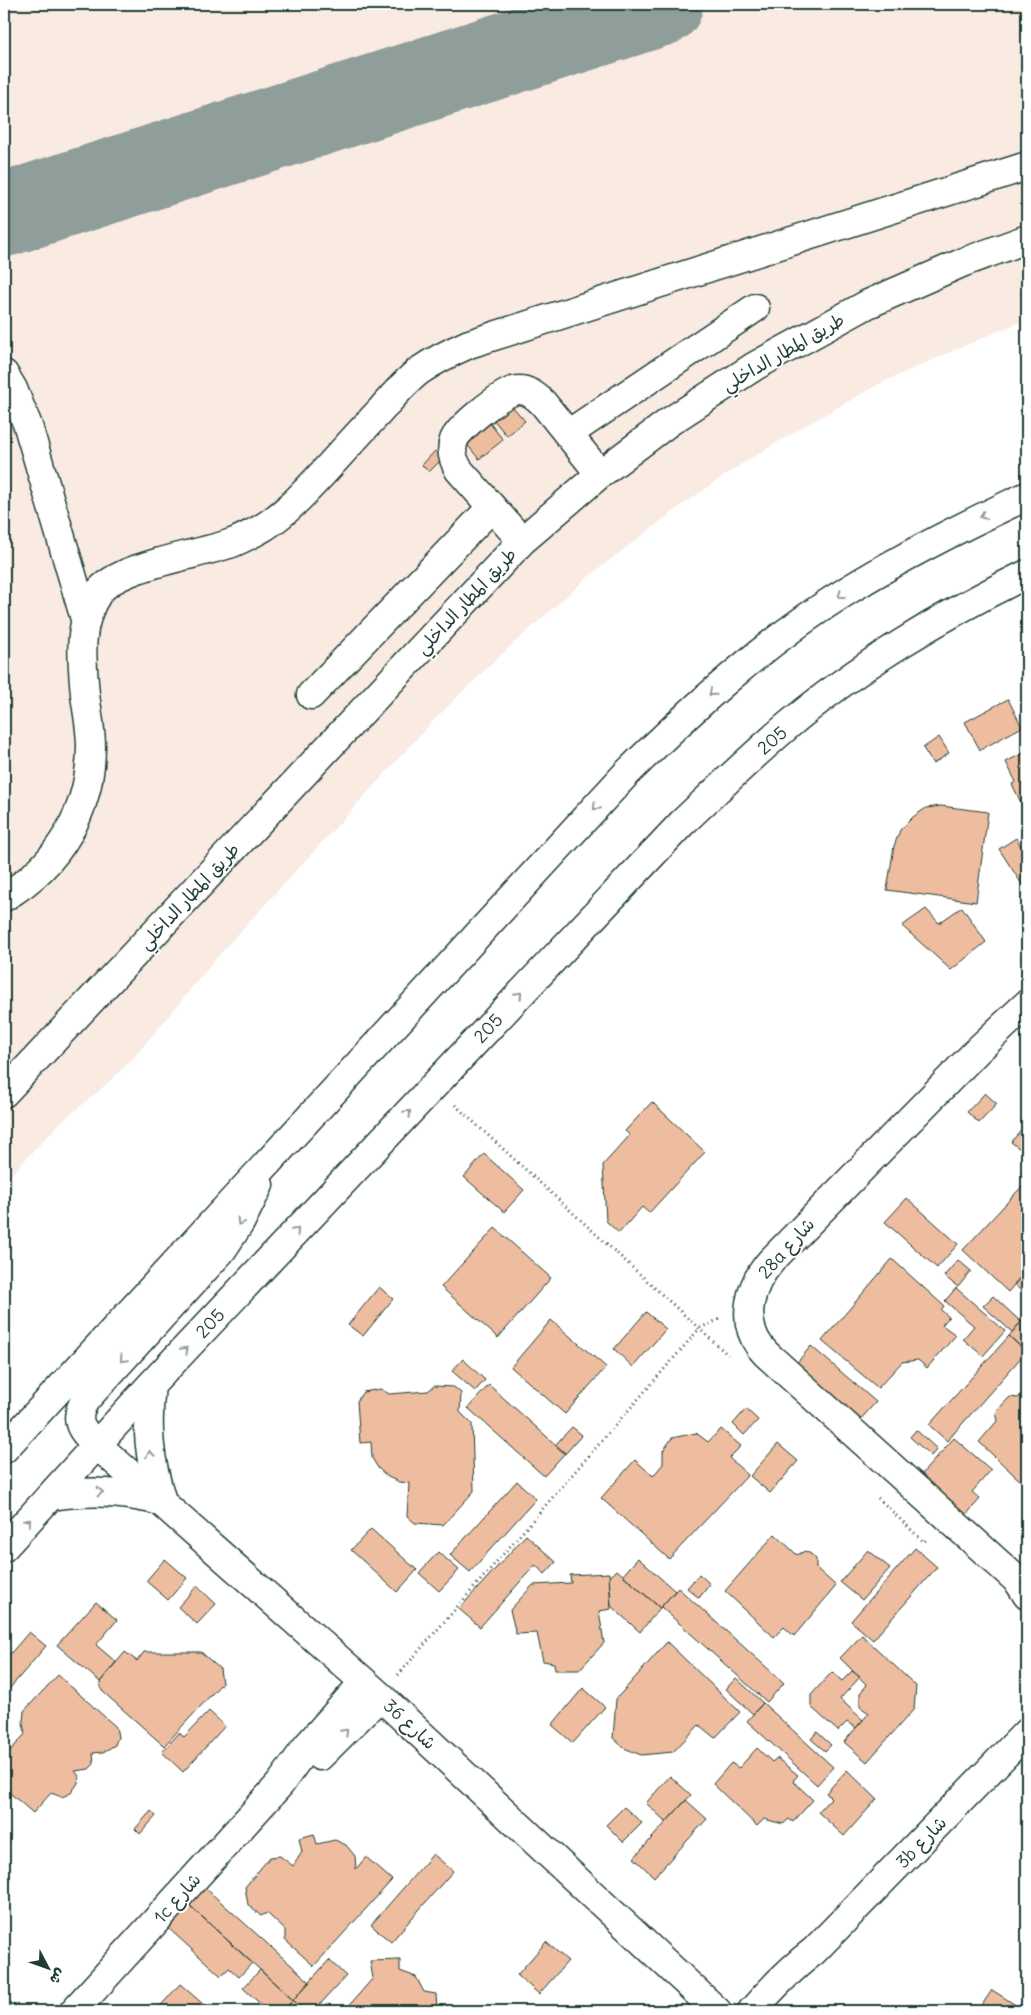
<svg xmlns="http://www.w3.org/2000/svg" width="1031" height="2015" viewBox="0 0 1031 2015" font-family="Delius,'Playpen Sans Arabic',sans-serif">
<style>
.built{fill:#faebe2}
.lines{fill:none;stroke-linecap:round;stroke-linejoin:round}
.taxiway{stroke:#8f9e9a;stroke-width:84}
.building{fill:#eebd9f;stroke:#1f3d34}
.minor-casing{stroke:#1f3d34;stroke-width:31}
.path{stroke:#1f3d34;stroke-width:3;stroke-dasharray:1 4;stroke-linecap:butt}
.minor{stroke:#fff;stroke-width:28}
.oneway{stroke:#8f9e9a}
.labels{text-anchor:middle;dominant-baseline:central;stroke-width:4;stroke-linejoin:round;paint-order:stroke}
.street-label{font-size:18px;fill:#1f3d34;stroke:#fff}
</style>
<rect width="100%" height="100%" fill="#fff"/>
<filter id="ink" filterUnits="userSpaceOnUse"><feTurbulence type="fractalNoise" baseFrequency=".02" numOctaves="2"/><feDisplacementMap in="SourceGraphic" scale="10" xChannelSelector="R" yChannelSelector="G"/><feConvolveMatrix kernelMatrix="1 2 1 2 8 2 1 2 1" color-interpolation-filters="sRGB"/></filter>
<g filter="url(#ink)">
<path class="built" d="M4 4H1027V319L959 348 879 384 803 427 740 465 679 507 588 577 492 663 434 720 219 955 132 1060 99 1091 60 1123 4 1182Z"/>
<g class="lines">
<path class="taxiway" d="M4 215 661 4"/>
</g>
<path class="building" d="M511 405 525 421 507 436 493 419Z
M489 422 503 440 479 459 465 442Z
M435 451 443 458 429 472 422 465Z
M1008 699 1022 727 980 750 965 722Z
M939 737 949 753 933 764 923 748Z
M1027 751V815L1012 784 1016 782 1006 762Z
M941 806 988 812 976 902 887 890 894 846 900 830 913 817 926 808Z
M1016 838 1027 856V892L999 849Z
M962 907 986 942 951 970 902 926 926 909 939 923Z
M985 1093 997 1104 979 1123 967 1112Z
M652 1102 705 1152 649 1213 642 1207 619 1233 606 1221 603 1165 630 1135 625 1131Z
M1025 1126 1027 1128V1150L1025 1153 1011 1142Z
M484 1154 524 1190 504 1212 464 1177Z
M1027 1181V1270L1008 1292 963 1250Z
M907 1198 958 1244 937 1268 885 1222Z
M495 1228 551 1278 498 1338 441 1287Z
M892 1259 944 1306 941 1310 949 1317 942 1325 956 1335 927 1368 918 1360 902 1362 878 1388 822 1341Z
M958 1260 971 1271 958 1287 944 1276Z
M1027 1270V1297L1014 1284Z
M379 1287 393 1299 363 1336 348 1325Z
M956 1288 1005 1331 983 1356 963 1339 974 1326 945 1301Z
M993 1296 1021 1322 1012 1332 983 1306Z
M646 1312 666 1329 633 1367 614 1349Z
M1027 1315V1352L1009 1336Z
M551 1320 606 1367 565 1414 511 1367Z
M1009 1336 1026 1352 947 1441 929 1425Z
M811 1346 876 1402 859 1421 795 1365Z
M463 1359 485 1380 475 1391 452 1371Z
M489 1385 565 1453 544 1476 468 1408Z
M434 1386 454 1387 461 1393 460 1412 472 1424 474 1491 443 1525 415 1523 407 1516 409 1483 399 1482 388 1477 378 1468 372 1458 371 1442 360 1443 357 1401 363 1392 381 1389 389 1394 428 1391Z
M1027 1388V1487L979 1442 998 1420 996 1413 1003 1404 1010 1397 1018 1398Z
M746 1409 758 1420 744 1435 733 1424Z
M572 1427 582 1435 565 1454 555 1445Z
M721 1429 741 1446 729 1458 748 1475 669 1559 601 1498 635 1460 653 1476 663 1464V1451L672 1438 696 1433 708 1442Z
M916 1430 937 1449 931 1456 910 1437Z
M954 1438 991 1470 972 1492 980 1499 965 1516 920 1476Z
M778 1444 798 1461 770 1493 750 1476Z
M517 1481 536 1499 470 1572 450 1555Z
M371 1529 417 1570 397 1592 351 1550Z
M775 1534 797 1555 805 1551 811 1554 816 1559V1568L836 1586 794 1636 784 1627 774 1637 725 1591Z
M526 1535 556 1562 545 1574 535 1565 480 1627 459 1609Z
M915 1548 937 1567 873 1640 851 1621Z
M868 1550 890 1568 862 1600 840 1582Z
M438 1552 459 1570 439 1591 419 1573Z
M638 1558 675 1591 660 1608 623 1575Z
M165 1559 187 1578 168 1600 146 1581Z
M617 1570 660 1608 640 1632 611 1606 609 1578Z
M609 1573 611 1609 599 1611 604 1643 579 1670H555L554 1663 543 1661 537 1633 516 1634 510 1610 533 1585 571 1583 570 1575Z
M699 1574 710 1584 699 1598 687 1588Z
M197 1586 216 1604 197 1624 178 1607Z
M678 1588 784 1683 767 1702 661 1607Z
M96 1602 117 1620 96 1645 116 1662 100 1682 57 1645Z
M29 1632 46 1646 4 1695V1661Z
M862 1635 916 1686 914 1709 867 1762 844 1742 869 1713 860 1707V1693L867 1685 840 1658Z
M667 1642 740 1712 715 1738 699 1725 673 1752 641 1755 624 1748 613 1738 616 1699Z
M125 1652 137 1661 144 1652H201L220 1669 222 1683 164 1746 102 1691 100 1682Z
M852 1671 860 1677 840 1699 863 1720 856 1728 847 1722 838 1731 811 1707V1695L832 1672 842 1681Z
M58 1675 116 1727 118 1737 115 1745 110 1748 103 1752 93 1753 94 1764 89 1769 75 1771 79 1776 78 1783 71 1793 62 1797 51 1793 33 1813 4 1788V1758L25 1734 23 1723 24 1711Z
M736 1678 763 1703 753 1714 726 1689Z
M583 1688 605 1707 573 1743 552 1725Z
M763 1703 833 1767 817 1785 747 1721Z
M209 1711 225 1726 183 1772 162 1752 179 1733 184 1737Z
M817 1732 831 1745 825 1751 811 1739Z
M757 1748 772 1762 777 1758 798 1775 793 1781 813 1800 793 1822 789 1819 783 1824 764 1819 757 1826 713 1784 731 1763 739 1768Z
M847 1770 877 1799 844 1836 818 1812 831 1798 826 1793Z
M670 1776 691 1795 666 1822 646 1803Z
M686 1800 707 1819 654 1877 634 1858Z
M624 1807 642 1823 623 1842 606 1825Z
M151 1811 156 1816 140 1834 135 1829Z
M314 1834 317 1844 335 1840 346 1845 355 1856 356 1869 366 1857 392 1880 314 1966 285 1940V1930L267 1913 261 1916 248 1905 245 1887 270 1857 280 1856 293 1866 302 1852 299 1838Z
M433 1854 453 1871 391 1942 371 1925Z
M203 1886 310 1982 293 2000 187 1903Z
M4 1887 10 1892 4 1899Z
M187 1903 252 1963 239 1977 229 1968 221 1976 166 1926Z
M546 1942 568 1961 539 1994 517 1975Z
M329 1960 346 1976 314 2011H305L293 2000Z
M400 1960V1971L416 1977 424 1992 436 1994 437 2011H349L346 2009 373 1978 370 1961Z
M260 1970 293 2000 283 2011H268L243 1988Z
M180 1984 211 2011H156Z
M992 1990 1025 2011H978Z
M293 2000 305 2011H283Z"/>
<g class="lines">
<g class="minor-casing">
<path id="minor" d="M4 374 13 389 28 426 85 619
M568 434 755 308
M522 541 459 470C453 460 450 451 454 440 458 428 500 395 513 391 525 387 535 395 543 403L600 474
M311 695 492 507
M4 897C59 865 91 810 91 746 91 728 87 711 85 694 82 659 77 624 98 593 118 565 199 555 232 543 240 540 249 535 257 531 283 517 303 494 323 473 342 452 361 431 380 411 392 397 405 382 419 371 435 360 451 352 469 344L1027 166
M1027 1004 979 1049 771 1261C750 1285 740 1319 760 1347 764 1352 769 1357 774 1361L1018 1581 1027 1595
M4 1093 522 541 600 474 669 422 755 366 868 304 964 262 1027 239
M259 1185 240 1223 222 1250 86 1399C72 1420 81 1430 97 1445L380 1696 717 2011
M151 1385C146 1428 149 1460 162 1501
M4 1449 626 774C695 706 767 640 850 589 907 554 967 524 1027 496
M52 1496C91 1490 122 1492 160 1501
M4 1547 151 1385 682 823C716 791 750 758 785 728 855 668 944 614 1027 574
M320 1756 380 1696
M74 2011 280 1784 308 1745 364 1682
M752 2011C771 1989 790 1969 814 1951L1027 1732"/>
</g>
<path class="path" d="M455 1105 728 1355
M878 1498 924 1542 927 1539
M398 1675 700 1328 720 1319"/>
<use href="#minor" class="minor"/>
</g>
<defs><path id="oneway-chevron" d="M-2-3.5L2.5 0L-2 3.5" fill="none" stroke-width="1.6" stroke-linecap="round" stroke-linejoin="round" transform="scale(1.25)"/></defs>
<g class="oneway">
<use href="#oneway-chevron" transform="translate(983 516) rotate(155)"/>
<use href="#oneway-chevron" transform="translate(841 595) rotate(146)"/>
<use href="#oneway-chevron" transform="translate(712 693) rotate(139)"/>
<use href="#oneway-chevron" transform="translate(596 807) rotate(133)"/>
<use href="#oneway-chevron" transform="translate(519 995) rotate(-47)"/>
<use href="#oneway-chevron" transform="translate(408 1113) rotate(-47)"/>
<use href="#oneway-chevron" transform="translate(240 1222) rotate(121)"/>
<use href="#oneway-chevron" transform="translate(296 1231) rotate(-47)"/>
<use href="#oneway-chevron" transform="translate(185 1350) rotate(-47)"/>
<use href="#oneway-chevron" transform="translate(123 1359) rotate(133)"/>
<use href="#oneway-chevron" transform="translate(150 1454) rotate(-99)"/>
<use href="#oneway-chevron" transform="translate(100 1492)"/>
<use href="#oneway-chevron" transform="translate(28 1522) rotate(-47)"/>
<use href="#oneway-chevron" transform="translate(345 1732) rotate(-46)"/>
</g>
</g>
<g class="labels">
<g class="street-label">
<text transform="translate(783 352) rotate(-30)">طريق المطار الداخلي</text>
<text transform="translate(466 601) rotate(-47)">طريق المطار الداخلي</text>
<text transform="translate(772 740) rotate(-41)">205</text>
<text transform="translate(189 896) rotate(-47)">طريق المطار الداخلي</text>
<text transform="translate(488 1028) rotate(-47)">205</text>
<text transform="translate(786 1248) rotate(-48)">28a شارع</text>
<text transform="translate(210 1323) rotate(-47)">205</text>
<text transform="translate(410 1724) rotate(43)">شارع 36</text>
<text transform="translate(921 1842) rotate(-46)">3b شارع</text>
<text transform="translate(177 1898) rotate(-48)">1c شارع</text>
</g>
</g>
<rect width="1031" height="2015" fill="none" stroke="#fff" stroke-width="20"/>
<rect x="10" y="10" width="1011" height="1995" fill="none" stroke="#1f3d34" stroke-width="2" filter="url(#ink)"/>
<g transform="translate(48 1968) rotate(131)" stroke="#ffffff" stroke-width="4" paint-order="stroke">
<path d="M0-4L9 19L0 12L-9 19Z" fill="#1f3d34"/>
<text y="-8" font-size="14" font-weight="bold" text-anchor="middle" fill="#1f3d34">ش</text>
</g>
</svg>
